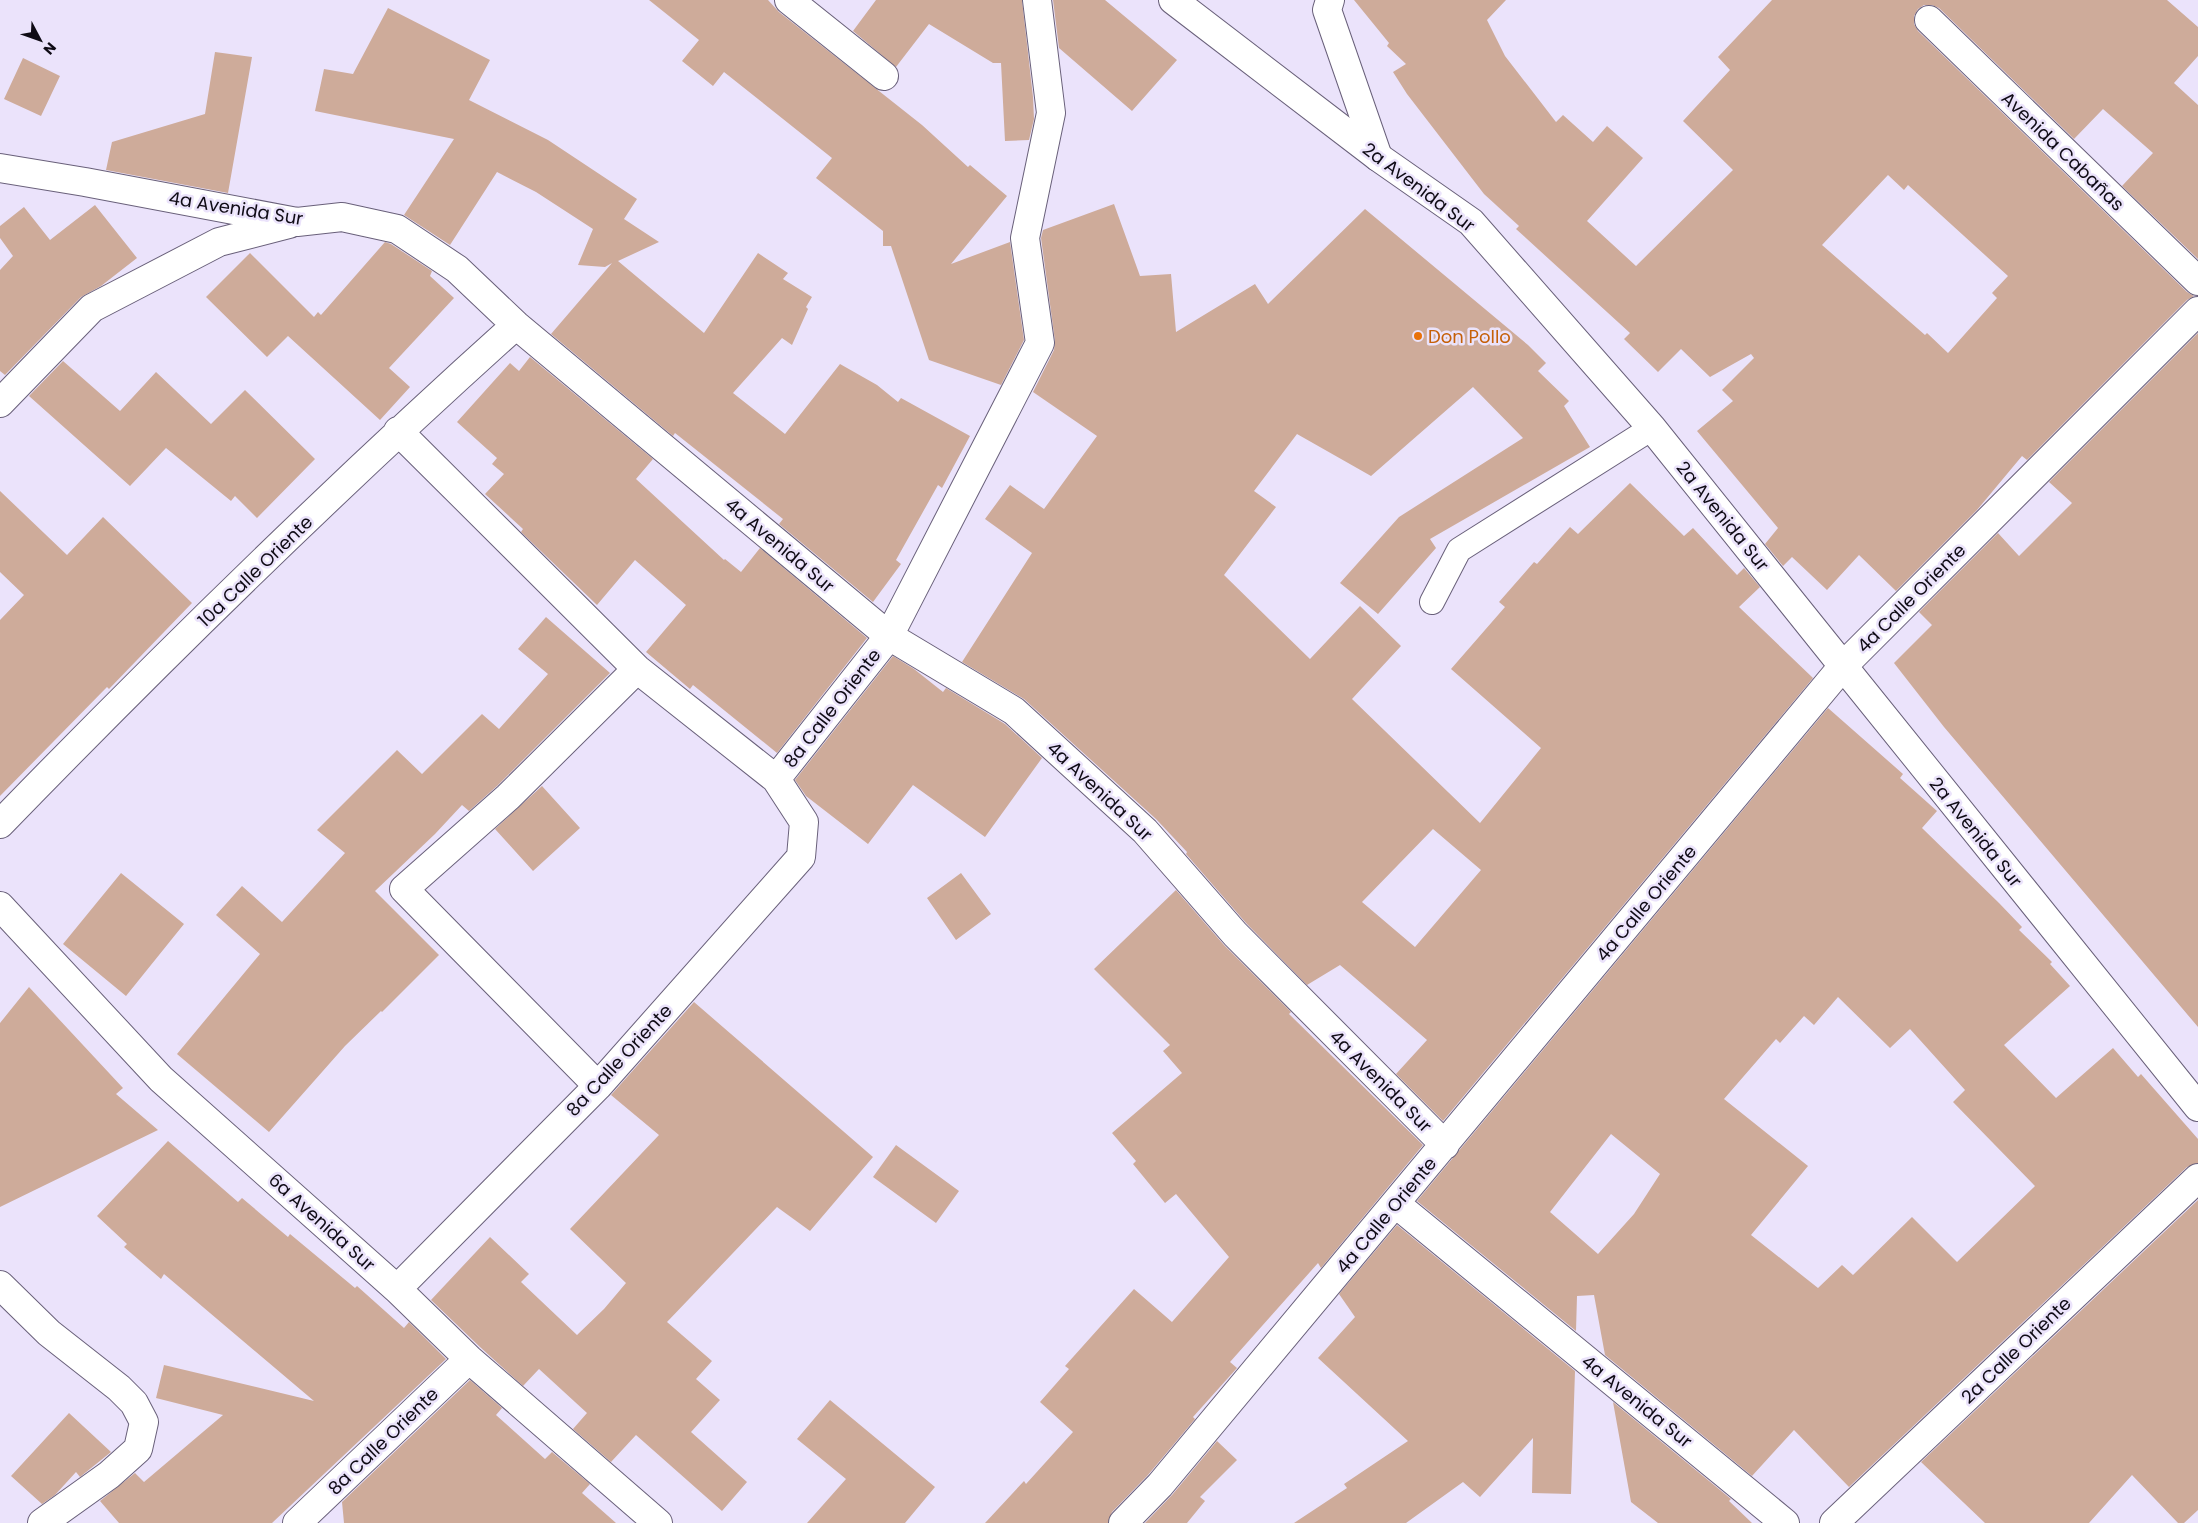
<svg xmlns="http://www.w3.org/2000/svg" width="2198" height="1523" viewBox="0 0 2198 1523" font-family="Poppins,sans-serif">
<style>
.building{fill:#ceab9a;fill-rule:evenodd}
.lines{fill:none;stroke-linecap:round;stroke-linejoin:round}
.service-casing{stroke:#69607a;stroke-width:26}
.minor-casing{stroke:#69607a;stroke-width:30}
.tertiary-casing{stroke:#69607a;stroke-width:30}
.secondary-casing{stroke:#69607a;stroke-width:30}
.service{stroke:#fff;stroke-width:24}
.minor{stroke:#fff;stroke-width:28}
.tertiary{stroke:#fff;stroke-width:28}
.secondary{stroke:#fff;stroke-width:28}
.food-dot{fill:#e8710a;stroke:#ebe3fb;stroke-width:2}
.labels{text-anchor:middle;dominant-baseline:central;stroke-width:5;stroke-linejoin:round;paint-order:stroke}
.street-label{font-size:18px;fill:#0f0b15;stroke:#ebe3fb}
.food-label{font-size:18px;fill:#c56008;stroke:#ebe3fb;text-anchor:start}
</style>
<rect width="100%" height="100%" fill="#ebe3fb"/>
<path class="building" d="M649 0H768L779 12 922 125 968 167 970 165 1007 196 951 264 1010 242 1024 340 1001 385 929 360 891 246H883V231L816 178 832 158 724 72 713 86 682 61 699 40Z
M876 0H1022L1033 97 1034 119 1029 140 1005 141 1001 63H993L929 24 896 67 853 31Z
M1053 0H1105L1177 60 1132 111 1059 48Z
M1354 0H1506L1487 20 1505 56 1556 122 1563 115 1593 142 1607 126 1643 158 1587 221 1636 266 1733 170 1683 121 1730 70 1718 57 1772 0H2167L2198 27V56L2174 83 2198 105V259L2122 186 2153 153 2103 109 2074 139 1939 8 1932 5H1924L1918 9 1914 16V24L1918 31 2187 292 2194 296 2187 300 2027 460 2022 456 1977 510 1896 591 1859 555 1827 590 1792 557 1783 566 1765 544 1778 528 1697 431 1733 401 1722 390 1754 358 1751 354 1710 377 1681 349 1658 372 1624 339 1630 333 1516 229 1519 226 1484 194 1407 94 1393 72 1406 64 1387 46 1389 43ZM1888 175 1904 190 1908 185 2008 276 1992 293 1997 298 1948 353 1927 333 1925 335 1822 245Z
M388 8 490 60 469 100 548 140 637 199 624 219 659 242 618 261 704 333 758 253 788 273 783 279 812 297 806 307 808 309 792 345 782 338 733 393 785 434 840 364 877 385 898 402 901 398 970 436 942 488 938 485 896 560 901 564 873 602 779 524 783 519 675 433 673 436 551 334 612 263 605 267 578 265 593 229 536 192 497 172 450 245 404 215 454 139 315 111 324 69 353 74Z
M215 52 252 57 228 193 106 170 112 142 205 114Z
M23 58 60 76 41 116 4 99Z
M1114 204 1140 276 1171 274 1176 332 1255 284 1268 304 1365 209 1528 345 1546 363 1538 371 1569 401 1564 406 1590 447 1430 539 1436 548 1378 614 1340 583 1399 517 1523 438 1473 387 1371 476 1297 434 1254 491 1276 507 1224 575 1310 659 1360 606 1401 646 1352 699 1480 823 1541 748 1451 669 1505 607 1499 602 1534 562 1537 564 1570 527 1578 534 1630 483 1684 536 1693 528 1737 575 1744 568 1760 587 1739 607 1813 678 1443 1121 1396 1074 1427 1040 1340 965 1307 985 1246 923 1186 854 1187 852 1156 819 1024 699 962 662 1032 553 985 519 1010 485 1044 509 1097 436 1033 392 1054 350 1055 341 1041 238 1043 230ZM1433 829 1481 870 1415 947 1362 902Z
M95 205 137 258 101 286 81 297 5 375 0 371V270L13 256 0 238V226L24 207 50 240Z
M385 242 391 244 432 271 430 276 454 298 389 368 410 387 380 420 288 336 267 357 206 297 250 253 314 317 318 312 321 315Z
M2198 333V1027L1944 727 1894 663 1932 625 1919 612 1998 533 2019 556 2072 503 2049 482Z
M530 357 653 459 636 479 724 560 725 559 741 572 760 548 867 638 777 753 693 685 690 689 646 652 686 605 635 560 597 605 521 532 523 529 485 494 504 474 492 464 497 458 457 422 510 363 519 371Z
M63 361 120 411 156 372 211 424 245 390 315 459 257 518 235 496 231 501 166 448 130 486 29 396Z
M0 491 67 555 103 517 192 603 109 689 107 687 0 796V620L24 595 0 572Z
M546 617 610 673 497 786 469 811 462 805 435 834 375 891 439 955 382 1012 381 1011 345 1046 269 1132 177 1054 260 954 216 915 242 886 282 922 345 853 317 830 397 750 422 774 482 714 499 729 548 674 518 649Z
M893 656 914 669 943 692 946 688 1005 724 1042 758 985 837 913 785 868 844 806 796 795 780Z
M1828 708 1903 774 1900 778 1937 811 1922 828 1999 903 2022 927 2019 930 2052 962 2050 964 2070 986 2004 1045 2056 1098 2113 1048 2138 1077 2141 1074 2198 1139V1163L2187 1167 1849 1487 1794 1430 1752 1476 1605 1355 1594 1295 1577 1296 1576 1331 1417 1201ZM1838 997 1890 1048 1910 1029 1965 1090 1953 1102 2035 1186 1957 1262 1912 1217 1853 1275 1842 1265 1818 1288 1751 1235 1808 1166 1724 1099 1776 1039 1780 1043 1804 1016 1814 1025ZM1611 1134 1660 1174 1634 1214 1598 1254 1550 1212Z
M542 786 580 828 533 871 495 829Z
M121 873 184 924 126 996 63 944Z
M961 873 991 914 956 940 927 898Z
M1176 890 1224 945 1291 1012 1289 1014 1423 1145 1321 1268 1318 1263 1230 1362 1237 1368 1193 1417 1195 1419 1148 1475 1112 1512 1108 1523H985L1024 1481 1026 1484 1073 1432 1040 1402 1069 1369 1065 1366 1134 1289 1172 1322 1229 1257 1176 1194 1165 1203 1133 1164 1136 1161 1112 1133 1182 1073 1163 1051 1170 1045 1094 969Z
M29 987 123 1088 116 1094 158 1130 0 1207V1023Z
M694 1002 873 1157 810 1231 777 1207 667 1322 712 1361 696 1379 720 1400 691 1432 747 1482 722 1511 636 1435 611 1462 573 1429 587 1413 539 1369 523 1386 480 1347 431 1300 490 1237 529 1274 521 1282 577 1335 604 1309 626 1283 570 1229 659 1135 611 1095Z
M168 1141 238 1202 242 1198 288 1237 290 1234 355 1288 357 1286 404 1328 409 1322 446 1359 272 1523H119L100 1501 135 1473 144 1482 223 1415 156 1398 164 1365 314 1401 164 1274 161 1279 124 1247 127 1244 97 1216Z
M896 1145 959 1191 936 1223 873 1177Z
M2198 1200V1510L2184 1523H2178L2132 1475 2089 1523H1985L1921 1462Z
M1397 1225 1575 1371 1571 1494 1532 1493 1533 1438 1480 1497 1463 1482 1406 1523H1294L1347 1488 1344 1484 1408 1441 1318 1358 1355 1317 1339 1294Z
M470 1380 502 1408 496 1415 545 1459 552 1452 590 1484 582 1493 616 1523H344L342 1502Z
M830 1400 935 1487 905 1523H807L846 1479 797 1439Z
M1613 1402 1731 1499 1729 1501 1752 1523H1658L1631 1502Z
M69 1413 111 1452 80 1477 76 1472 55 1495 42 1504 11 1476Z
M1217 1441 1237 1460 1200 1497 1205 1501 1187 1523H1145L1172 1495Z"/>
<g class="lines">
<g class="service-casing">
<path id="service" d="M1432 602 1459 550 1652 428"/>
</g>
<g class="minor-casing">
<path id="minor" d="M789 0 884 76
M1929 20 2198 281
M0 168 85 182 297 222 342 217 397 229 457 269 516 325 889 636 1014 711 1145 831 1235 934 1445 1145
M0 403 92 308 219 242 289 224
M398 431 637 669 776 779
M0 824C167 652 338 485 516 325
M0 906 161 1079 397 1289 469 1359 658 1523
M598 1086 404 889 508 797 637 669
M1396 1204 1785 1523
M0 1285 49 1333 119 1388 134 1403 144 1422 138 1449 109 1475 42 1523
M397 1289 598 1086 801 857 804 822 776 779 889 636 1040 343 1025 238 1051 113 1037 0
M297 1523 469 1359
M1123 1523 1160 1485 1843 666 2198 1107
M1834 1523 2198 1178"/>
</g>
<g class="tertiary-casing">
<path id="tertiary" d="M1330 0 1327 10 1378 157"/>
</g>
<g class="secondary-casing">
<path id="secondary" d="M1173 0 1378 157 1471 222 1652 428 1843 666 2198 311"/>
</g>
<use href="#service" class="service"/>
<use href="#minor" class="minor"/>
<use href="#tertiary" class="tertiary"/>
<use href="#secondary" class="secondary"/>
</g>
<circle class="food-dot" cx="1418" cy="336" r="5"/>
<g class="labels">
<g class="street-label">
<text transform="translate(2063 151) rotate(44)">Avenida Cabañas</text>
<text transform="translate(1419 187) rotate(37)">2a Avenida Sur</text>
<text transform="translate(236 208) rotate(9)">4a Avenida Sur</text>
<text transform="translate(1723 516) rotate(51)">2a Avenida Sur</text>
<text transform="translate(780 545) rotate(40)">4a Avenida Sur</text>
<text transform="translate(255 571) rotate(-44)">10a Calle Oriente</text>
<text transform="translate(1911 598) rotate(-45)">4a Calle Oriente</text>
<text transform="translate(832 708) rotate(-52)">8a Calle Oriente</text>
<text transform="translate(1100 791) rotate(43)">4a Avenida Sur</text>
<text transform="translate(1976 832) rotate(51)">2a Avenida Sur</text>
<text transform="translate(1646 903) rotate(-50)">4a Calle Oriente</text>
<text transform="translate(619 1060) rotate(-47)">8a Calle Oriente</text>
<text transform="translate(1381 1081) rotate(45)">4a Avenida Sur</text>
<text transform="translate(1386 1215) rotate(-50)">4a Calle Oriente</text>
<text transform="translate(322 1222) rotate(42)">6a Avenida Sur</text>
<text transform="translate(2016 1350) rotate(-44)">2a Calle Oriente</text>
<text transform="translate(1637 1401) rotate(39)">4a Avenida Sur</text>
<text transform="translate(383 1441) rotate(-44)">8a Calle Oriente</text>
</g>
<g class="food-label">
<text x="1428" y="336">Don Pollo</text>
</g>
</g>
<g transform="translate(40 40) rotate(131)" stroke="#ebe3fb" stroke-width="4" paint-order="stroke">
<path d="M0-4L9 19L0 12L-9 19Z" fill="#0f0b15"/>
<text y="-8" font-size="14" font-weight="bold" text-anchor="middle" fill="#0f0b15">N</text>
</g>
</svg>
